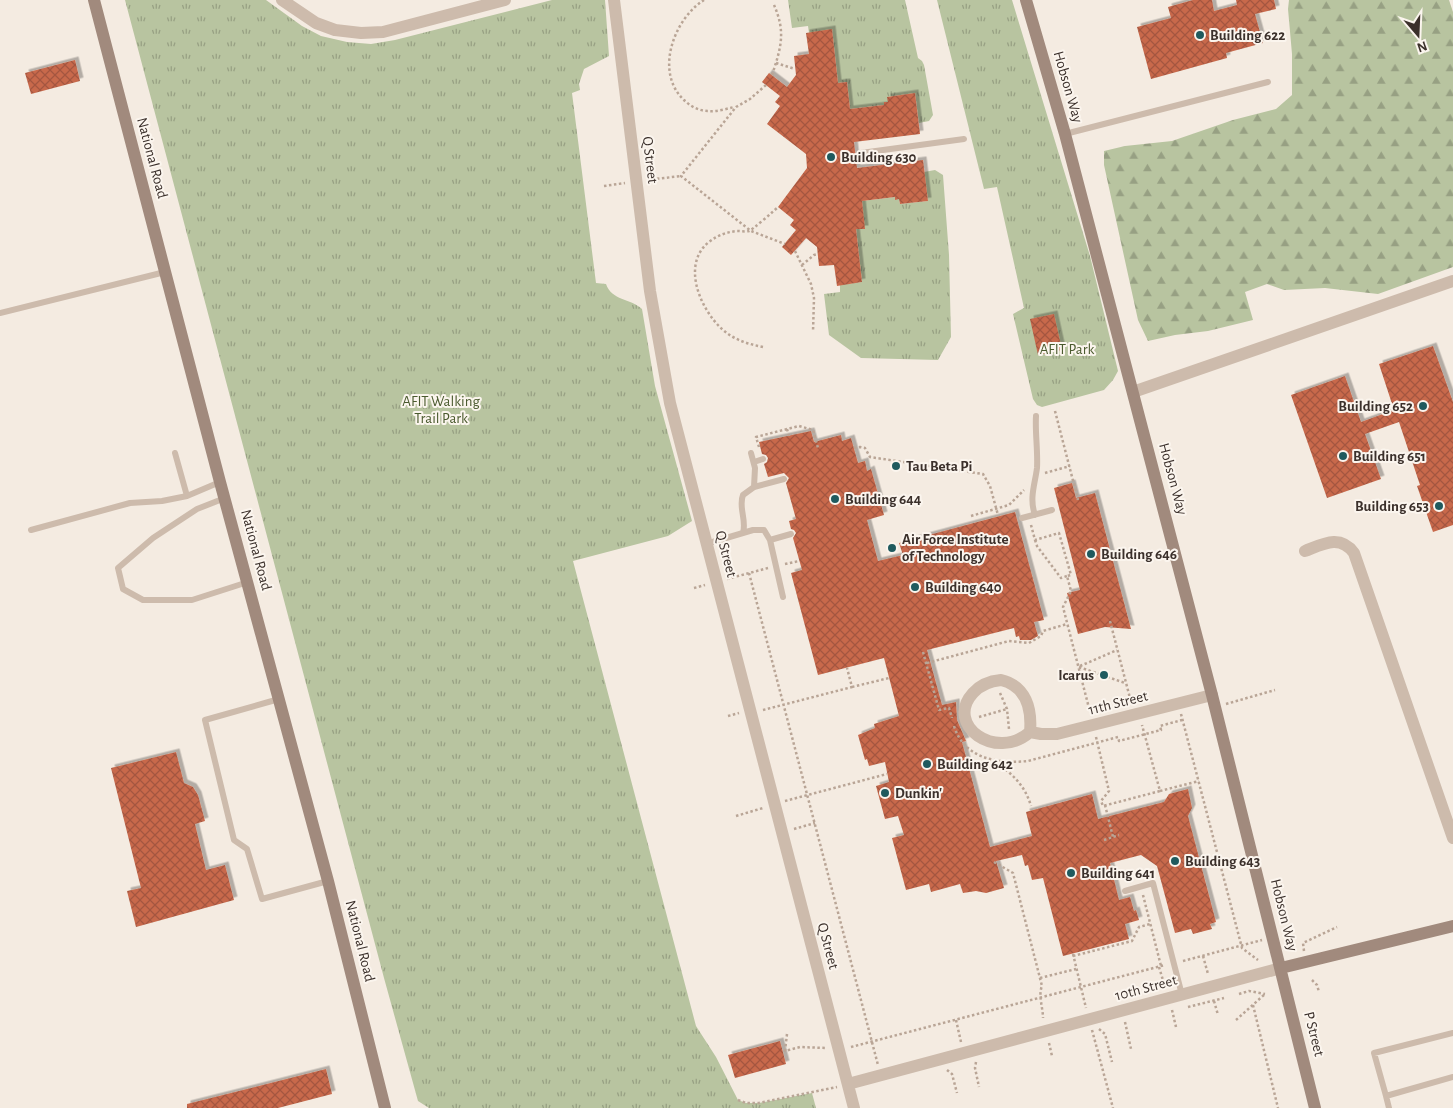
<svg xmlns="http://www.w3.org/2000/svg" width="1453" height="1108" viewBox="0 0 1453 1108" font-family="'Alegreya Sans',sans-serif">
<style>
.grass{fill:url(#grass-tufts)}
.forest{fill:url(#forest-firs)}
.building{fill:url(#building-cross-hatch);filter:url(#shadow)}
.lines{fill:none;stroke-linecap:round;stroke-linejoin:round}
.path{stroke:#b9a596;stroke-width:2.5;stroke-dasharray:2.5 2.5;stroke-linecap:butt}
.lane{stroke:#cdbbac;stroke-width:6}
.street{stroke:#cdbbac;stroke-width:12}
.secondary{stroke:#a18a7d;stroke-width:12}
.poi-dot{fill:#1f5a5e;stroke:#fbf5ee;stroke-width:2}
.labels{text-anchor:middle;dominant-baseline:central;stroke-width:4;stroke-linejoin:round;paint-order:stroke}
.poi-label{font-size:15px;font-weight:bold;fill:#3b302b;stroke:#fbf5ee;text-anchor:start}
.street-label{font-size:15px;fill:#3b302b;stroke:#fbf5ee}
.park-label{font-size:15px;fill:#4a5a2e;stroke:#fbf5ee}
</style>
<defs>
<pattern id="grass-tufts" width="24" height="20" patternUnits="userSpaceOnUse" patternTransform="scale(1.25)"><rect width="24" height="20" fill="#b8c4a0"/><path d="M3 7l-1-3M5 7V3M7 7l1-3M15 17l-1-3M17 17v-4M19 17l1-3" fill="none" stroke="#97a083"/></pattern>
<pattern id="forest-firs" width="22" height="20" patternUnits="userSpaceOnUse" patternTransform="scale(1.25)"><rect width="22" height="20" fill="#b8c4a0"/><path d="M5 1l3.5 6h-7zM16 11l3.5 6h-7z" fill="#97a083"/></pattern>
<pattern id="building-cross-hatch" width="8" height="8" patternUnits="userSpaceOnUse" patternTransform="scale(1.25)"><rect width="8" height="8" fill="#c8694b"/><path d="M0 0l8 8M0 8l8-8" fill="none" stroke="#a4573f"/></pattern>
<filter id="shadow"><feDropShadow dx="3.5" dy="-3.5" stdDeviation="0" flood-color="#0004"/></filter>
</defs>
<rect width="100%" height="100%" fill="#f4ebe1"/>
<path class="grass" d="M125 0H266L302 26 321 36 347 42 371 44 395 40 552 0H605L609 56 584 69 579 84 580 90 572 93 596 283 606 284C612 301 630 298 642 309L655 386 692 521 668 536 573 561 696 1026 716 1057 738 1100 746 1103H759L812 1093 816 1108H429L418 1101 384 978Z
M788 0H905L918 58 922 61 924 65 933 115 929 121 919 123 915 93 888 97V102H884V105L850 109 847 82 838 83 832 30 809 33 808 26 792 28Z
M937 0H1012L1090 256 1118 371 1113 380 1104 390 1042 407 1037 405 1033 399 1013 314 1024 308 997 187 984 189Z
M935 170 943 175 949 255 951 337 938 360 861 358 829 335 824 294 840 292V285L862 282 856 229H864L862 201 895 197V199H899L900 204 928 201 924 172Z"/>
<path class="forest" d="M1289 0H1449L1453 12V267L1378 294 1325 288 1284 290 1267 284 1245 292 1253 320 1208 331 1175 335 1148 341 1138 320 1104 165V151L1125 146 1172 141 1233 120 1276 109 1292 95V54L1288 9Z"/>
<path class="building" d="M1193 0H1212L1214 11 1237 5 1236 0H1274L1276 9 1255 14 1263 43 1226 53 1227 58 1151 79 1137 27 1171 18 1168 7Z
M832 29 838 83 847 82 850 109 884 105V102H888L887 97 915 93 920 134 854 142 857 168 923 160 928 201 900 204 899 199 895 200V197L862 201 865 229H856L862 282 837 286 834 265 819 266 817 247 806 238 791 255 782 247 796 230 790 225 794 220 778 207 807 168 806 154 767 124 780 106 775 102 780 96 762 82 769 73 787 87 796 75 794 56 809 54 806 33Z
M75 60 80 81 31 94 25 73Z
M1054 314 1062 350 1038 355 1030 319Z
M1433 346 1453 402V525L1433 532 1417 486 1420 485 1399 422 1365 434 1381 479 1327 498 1291 395 1345 376 1361 422 1394 410 1379 364Z
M811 431 814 442 841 435 842 441 851 438 858 463 865 461 867 471 871 469 884 515 867 520 878 561 903 555 899 543 1015 512 1044 620 1034 622 1038 636 1031 640H1020L1019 636 1016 637 1014 628 927 650 942 705 956 702 957 720 966 741 962 742 990 847 1032 836 1026 812 1092 794 1098 819 1164 802 1169 794 1188 789 1192 808 1188 816 1216 922 1210 924 1212 929 1193 934 1191 929 1175 933 1157 866 1141 855 1110 863 1119 900 1130 897 1134 911 1136 910 1139 920 1125 924 1129 939 1063 956 1043 878 1032 880 1028 865 1025 866 1022 855 996 861 1004 888 986 893 976 891 963 893 960 884 931 892 929 884 906 890 892 838 904 835 898 816 885 819 876 786 889 782 885 762 869 766 867 759 865 760 858 735 875 728 874 724 899 716 884 658 818 675 791 573 802 570 793 538 796 533 794 530 791 529 789 521 796 519 786 483 789 478 784 473 768 477 764 464 767 462 768 458 766 455 762 454 759 442Z
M1072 483 1076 498 1095 493 1131 629 1105 627 1078 634 1067 593 1080 590 1054 488Z
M176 752 184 783 193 787 198 795 205 821 195 824 206 870 225 865 234 900 136 927 127 891 141 888 111 768Z
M780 1041 786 1064 735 1078 728 1055Z
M326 1069 332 1094 278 1108H187V1104Z"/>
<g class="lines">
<path class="path" d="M704 0C674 19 654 72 684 100 690 106 699 111 708 111 716 112 726 109 734 107
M776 63 795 69
M772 75C781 48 786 32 774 5
M766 85 750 99 736 107 681 176 751 231 785 244
M647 180 681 176
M604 186 625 183
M795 251 811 284 814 298 813 332
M802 265 814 255 818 254
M763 347C748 344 734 340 722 329 700 309 681 264 709 242 718 235 727 232 737 231 741 231 745 232 749 231 752 230 774 211 778 207
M1055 411 1078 500
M787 429 789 436
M759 447 756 437 799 426 813 430 818 448
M854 448 860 447 865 448 870 457 983 474 990 486 998 515
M1045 473 1070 466
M971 516 1009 505 1024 490
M1031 525 1035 540 1059 533 1071 575 1067 576 1071 591 1063 607 1090 712
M1035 540 1037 546 1061 578 1067 576
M785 564 799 561
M749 573 878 1065
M727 579 768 568
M694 588 705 585
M1110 621 1131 702
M923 652 939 710 949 708 952 718
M927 663 1009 641 1029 643 1041 636 1043 631 1067 624
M1080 666 1117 650
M1079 667 1125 683
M852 687 889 678
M1000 693 1007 709 1009 729
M1226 704 1275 690
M763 710 852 687 847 668
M1090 710 1109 704
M1181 714 1242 948 1258 960
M728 716 739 713
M979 717 1007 709
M954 726C964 759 998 764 1028 761L1118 737 1119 741 1161 730 1160 726 1182 720
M1096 737 1109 791 1101 801 1103 806 1160 791 1142 725
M993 761C1011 772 1025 785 1031 806
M1160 791 1199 781
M785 801 887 774
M1105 805 1113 837
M736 816 763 808
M794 829 815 823
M1104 840 1119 835
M994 862 1013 873 1042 986C1038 995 1043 1008 1043 1018
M1143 895 1161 966
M1304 951 1303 943 1337 927
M1073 954 1086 1008
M1073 956 1132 941 1139 927 1150 924
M1203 956 1208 974
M1183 961 1262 940
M1159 967 1165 987
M1040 978 1076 969
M1312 980 1317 985 1319 992
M1239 994 1249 991 1265 994
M1214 1001 1218 1015
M1253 1005 1278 1108
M1188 1007 1224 998
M1172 1010 1176 1027
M956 1020 961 1042
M1236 1020 1265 994
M1125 1022 1131 1049
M1099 1029 1105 1034 1112 1062
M1092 1030 1113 1108
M787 1034 785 1051 800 1047 826 1048
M1049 1043 1052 1056
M851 1047 1165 965
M976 1062 975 1068 979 1087
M947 1070 952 1074 957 1093
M738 1100 746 1103H759L837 1087"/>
<path class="lane" d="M1065 134 1268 82
M861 153 964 139
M0 313 165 272
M175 453 187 496
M751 453 755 468 754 487
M754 462 763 459
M225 498 197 509 153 538 118 568 123 589 143 600H192L248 582
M1035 515C1029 498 1035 484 1037 468 1038 451 1035 433 1036 416
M1022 518 1052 510
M31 530 130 503 162 501 187 496 220 482
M743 533C747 520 738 507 743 495L754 487 784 479
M770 540 791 534
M706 544 753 530H764L770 540 783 597
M279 699 205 720 234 840 247 849 262 899 328 881
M1125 891 1153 883 1182 995
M1453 1033 1374 1053 1386 1096 1453 1077
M1386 1096 1389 1108"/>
<path class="street" d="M282 0 316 23 335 30 361 33 383 32 505 0
M614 0 650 291 670 403 854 1108
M1133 392 1453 281
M1305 551C1323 544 1340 534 1354 553L1453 838
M1001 680C1026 686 1032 709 1030 732 996 762 944 725 973 693 981 684 990 681 1001 680Z
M1030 732 1041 734H1057L1212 695
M848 1084 1281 968"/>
<path class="secondary" d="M94 0 220 482 328 881 385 1108
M1026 0 1065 134 1212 695 1315 1108
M1281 968 1453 926"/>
</g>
<g class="poi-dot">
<circle cx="1200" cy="35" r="5"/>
<circle cx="831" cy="157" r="5"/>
<circle cx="1423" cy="406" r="5"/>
<circle cx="1343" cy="456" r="5"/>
<circle cx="896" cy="466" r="5"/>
<circle cx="835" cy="499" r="5"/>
<circle cx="1439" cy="506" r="5"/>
<circle cx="892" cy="548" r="5"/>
<circle cx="1091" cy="554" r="5"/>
<circle cx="915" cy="587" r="5"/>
<circle cx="1104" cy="675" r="5"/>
<circle cx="927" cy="764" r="5"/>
<circle cx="885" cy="793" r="5"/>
<circle cx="1175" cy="861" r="5"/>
<circle cx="1071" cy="873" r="5"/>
</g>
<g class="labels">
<g class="poi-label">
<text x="1210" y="35">Building 622</text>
<text x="841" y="157">Building 630</text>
<text x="1413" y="406" text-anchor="end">Building 652</text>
<text x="1353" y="456">Building 651</text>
<text x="906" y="466">Tau Beta Pi</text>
<text x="845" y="499">Building 644</text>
<text x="1429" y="506" text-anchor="end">Building 653</text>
<text x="902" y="539">Air Force Institute<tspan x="902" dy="17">of Technology</tspan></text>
<text x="1101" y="554">Building 646</text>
<text x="925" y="587">Building 640</text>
<text x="1094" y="675" text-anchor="end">Icarus</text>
<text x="937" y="764">Building 642</text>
<text x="895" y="793">Dunkin'</text>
<text x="1185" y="861">Building 643</text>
<text x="1081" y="873">Building 641</text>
</g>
<g class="street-label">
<text transform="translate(1068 87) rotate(74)">Hobson Way</text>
<text transform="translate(152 158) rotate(75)">National Road</text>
<text transform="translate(650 160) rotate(83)">Q Street</text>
<text transform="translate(1173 479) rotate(75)">Hobson Way</text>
<text transform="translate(256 550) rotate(75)">National Road</text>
<text transform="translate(726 554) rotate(75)">Q Street</text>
<text transform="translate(1118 703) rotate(-14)">11th Street</text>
<text transform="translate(1284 915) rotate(76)">Hobson Way</text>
<text transform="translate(360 941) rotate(76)">National Road</text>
<text transform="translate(828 946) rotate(75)">Q Street</text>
<text transform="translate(1146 988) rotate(-15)">10th Street</text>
<text transform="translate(1314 1034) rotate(76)">P Street</text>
</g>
<g class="park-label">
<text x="1067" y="349">AFIT Park</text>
<text x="441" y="401">AFIT Walking<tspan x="441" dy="17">Trail Park</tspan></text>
</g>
</g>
<g transform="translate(1418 35) rotate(161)" stroke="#fbf5ee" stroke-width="4" paint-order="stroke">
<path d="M0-4L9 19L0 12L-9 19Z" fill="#3b302b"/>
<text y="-8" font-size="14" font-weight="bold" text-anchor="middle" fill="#3b302b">N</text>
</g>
</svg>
